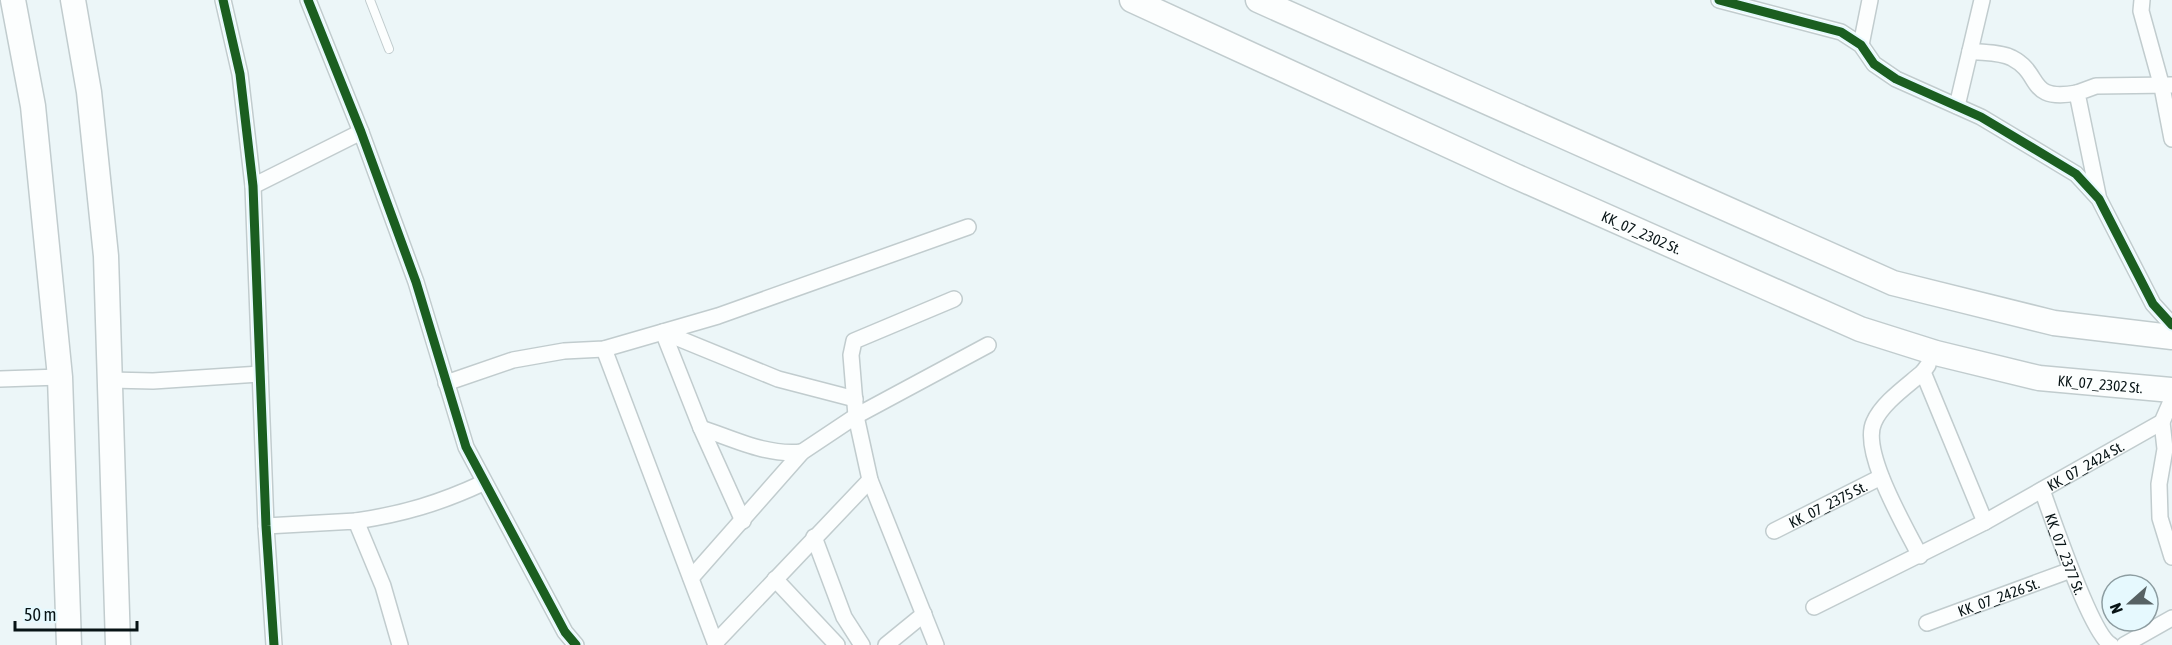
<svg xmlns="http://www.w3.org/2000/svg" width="2172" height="645" viewBox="0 0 2172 645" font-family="'Asap Condensed',sans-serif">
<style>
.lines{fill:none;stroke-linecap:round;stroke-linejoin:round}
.service-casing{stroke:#c1ccce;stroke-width:10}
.minor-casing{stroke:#c1ccce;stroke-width:18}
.primary-casing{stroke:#c1ccce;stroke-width:27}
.service{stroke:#fcfefe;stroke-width:8}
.minor{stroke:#fcfefe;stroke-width:15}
.primary{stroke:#fcfefe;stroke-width:24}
.cycleway-casing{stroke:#e6f9fe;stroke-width:13}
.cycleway{stroke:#1b5e20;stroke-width:9}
.labels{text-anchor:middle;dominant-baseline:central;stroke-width:4.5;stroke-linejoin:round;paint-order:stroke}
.street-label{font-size:15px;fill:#071315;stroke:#e6f9fe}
</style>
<rect width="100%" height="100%" fill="#ecf6f8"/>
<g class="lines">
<g class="service-casing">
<path id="service" d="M370 0 389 49"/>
</g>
<g class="minor-casing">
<g id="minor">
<path d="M223 0 240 74 253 186 266 526 274 645"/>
<path d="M308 0 361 132 416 282 466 447 565 632 576 645"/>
<path d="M1719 0 1841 32 1861 45 1874 64 1896 79 1981 117 2076 174 2099 199 2153 304 2172 325"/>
<path d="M2142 0 2141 11 2162 87 2172 139"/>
<path d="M1861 45 1870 0"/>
<path d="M1970 51C1982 53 2001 52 2012 58 2043 74 2026 102 2077 93"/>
<path d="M1957 106 1982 0"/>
<path d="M253 186 361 132"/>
<path d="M2098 195 2077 93 2096 86 2172 85"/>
<path d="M663 332 701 428 743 521"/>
<path d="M663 332 778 379 855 399"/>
<path d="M604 349 716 645"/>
<path d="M1928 365 1923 372 1985 522"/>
<path d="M0 379 60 377"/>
<path d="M110 380 153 381 260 374"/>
<path d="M446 383 513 360 564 351 604 349 718 316 968 227"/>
<path d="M2162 422 2165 449 2159 484 2160 518 2172 557"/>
<path d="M701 428C734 439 767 456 802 452"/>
<path id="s1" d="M2042 490C2052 517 2091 634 2111 645"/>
<path d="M356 521C403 514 440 503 483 483"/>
<path d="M266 526 356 521 383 586 400 645"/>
<path id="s2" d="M1774 531 1881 477"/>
<path d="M814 537 844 617 862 645"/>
<path d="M1920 556C1906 528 1860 451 1874 422 1882 403 1907 386 1923 372"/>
<path d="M691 578 802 452 856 416 988 345"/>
<path d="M775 579 837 645"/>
<path id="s3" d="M1814 607 1985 522 2162 422 2172 399"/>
<path id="s4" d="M1927 623 2071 570"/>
<path d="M716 642 870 480"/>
<path d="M886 645 924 614"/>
<path d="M936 645 870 480 856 416 851 355 854 341 954 299"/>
<path d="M2124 645 2172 618"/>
</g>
</g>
<g class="primary-casing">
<g id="primary">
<path d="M13 0 33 106 60 377 69 645"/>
<path d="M73 0 89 92 106 256 118 645"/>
<path id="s5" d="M1132 0 1515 176 1860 329 1936 353 2039 378 2172 390"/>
<path d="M1258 0 1893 283 2054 323 2172 337"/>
</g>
</g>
<use href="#service" class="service"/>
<use href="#minor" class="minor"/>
<use href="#primary" class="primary"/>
<g class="cycleway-casing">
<path id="cycleway" d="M223 0 240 74 253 186 266 526 274 645
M308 0 361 132 416 282 466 447 565 632 576 645
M1719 0 1841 32 1861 45 1874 64 1896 79 1981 117 2076 174 2099 199 2153 304 2172 325"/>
</g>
<use href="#cycleway" class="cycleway"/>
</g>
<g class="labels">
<g class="street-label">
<text stroke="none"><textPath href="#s5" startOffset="560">KK_07_2302 St.</textPath></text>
<text stroke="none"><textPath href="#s5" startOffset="1046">KK_07_2302 St.</textPath></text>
<text stroke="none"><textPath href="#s3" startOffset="306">KK_07_2424 St.</textPath></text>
<text stroke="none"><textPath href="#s2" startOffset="60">KK_07_2375 St.</textPath></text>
<text stroke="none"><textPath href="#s1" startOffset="68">KK_07_2377 St.</textPath></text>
<text stroke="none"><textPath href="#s4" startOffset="76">KK_07_2426 St.</textPath></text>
</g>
</g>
<g transform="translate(2130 603) rotate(249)"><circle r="28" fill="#e6f9fe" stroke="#8d9da1" stroke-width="1.5"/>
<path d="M0-4.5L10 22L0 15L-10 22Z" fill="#576264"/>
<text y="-9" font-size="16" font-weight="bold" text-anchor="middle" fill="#071315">N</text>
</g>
<path d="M15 621v9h122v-9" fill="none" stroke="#071315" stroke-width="3"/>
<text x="24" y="621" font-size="18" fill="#071315" stroke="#e6f9fe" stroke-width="4.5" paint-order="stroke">50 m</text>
</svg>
